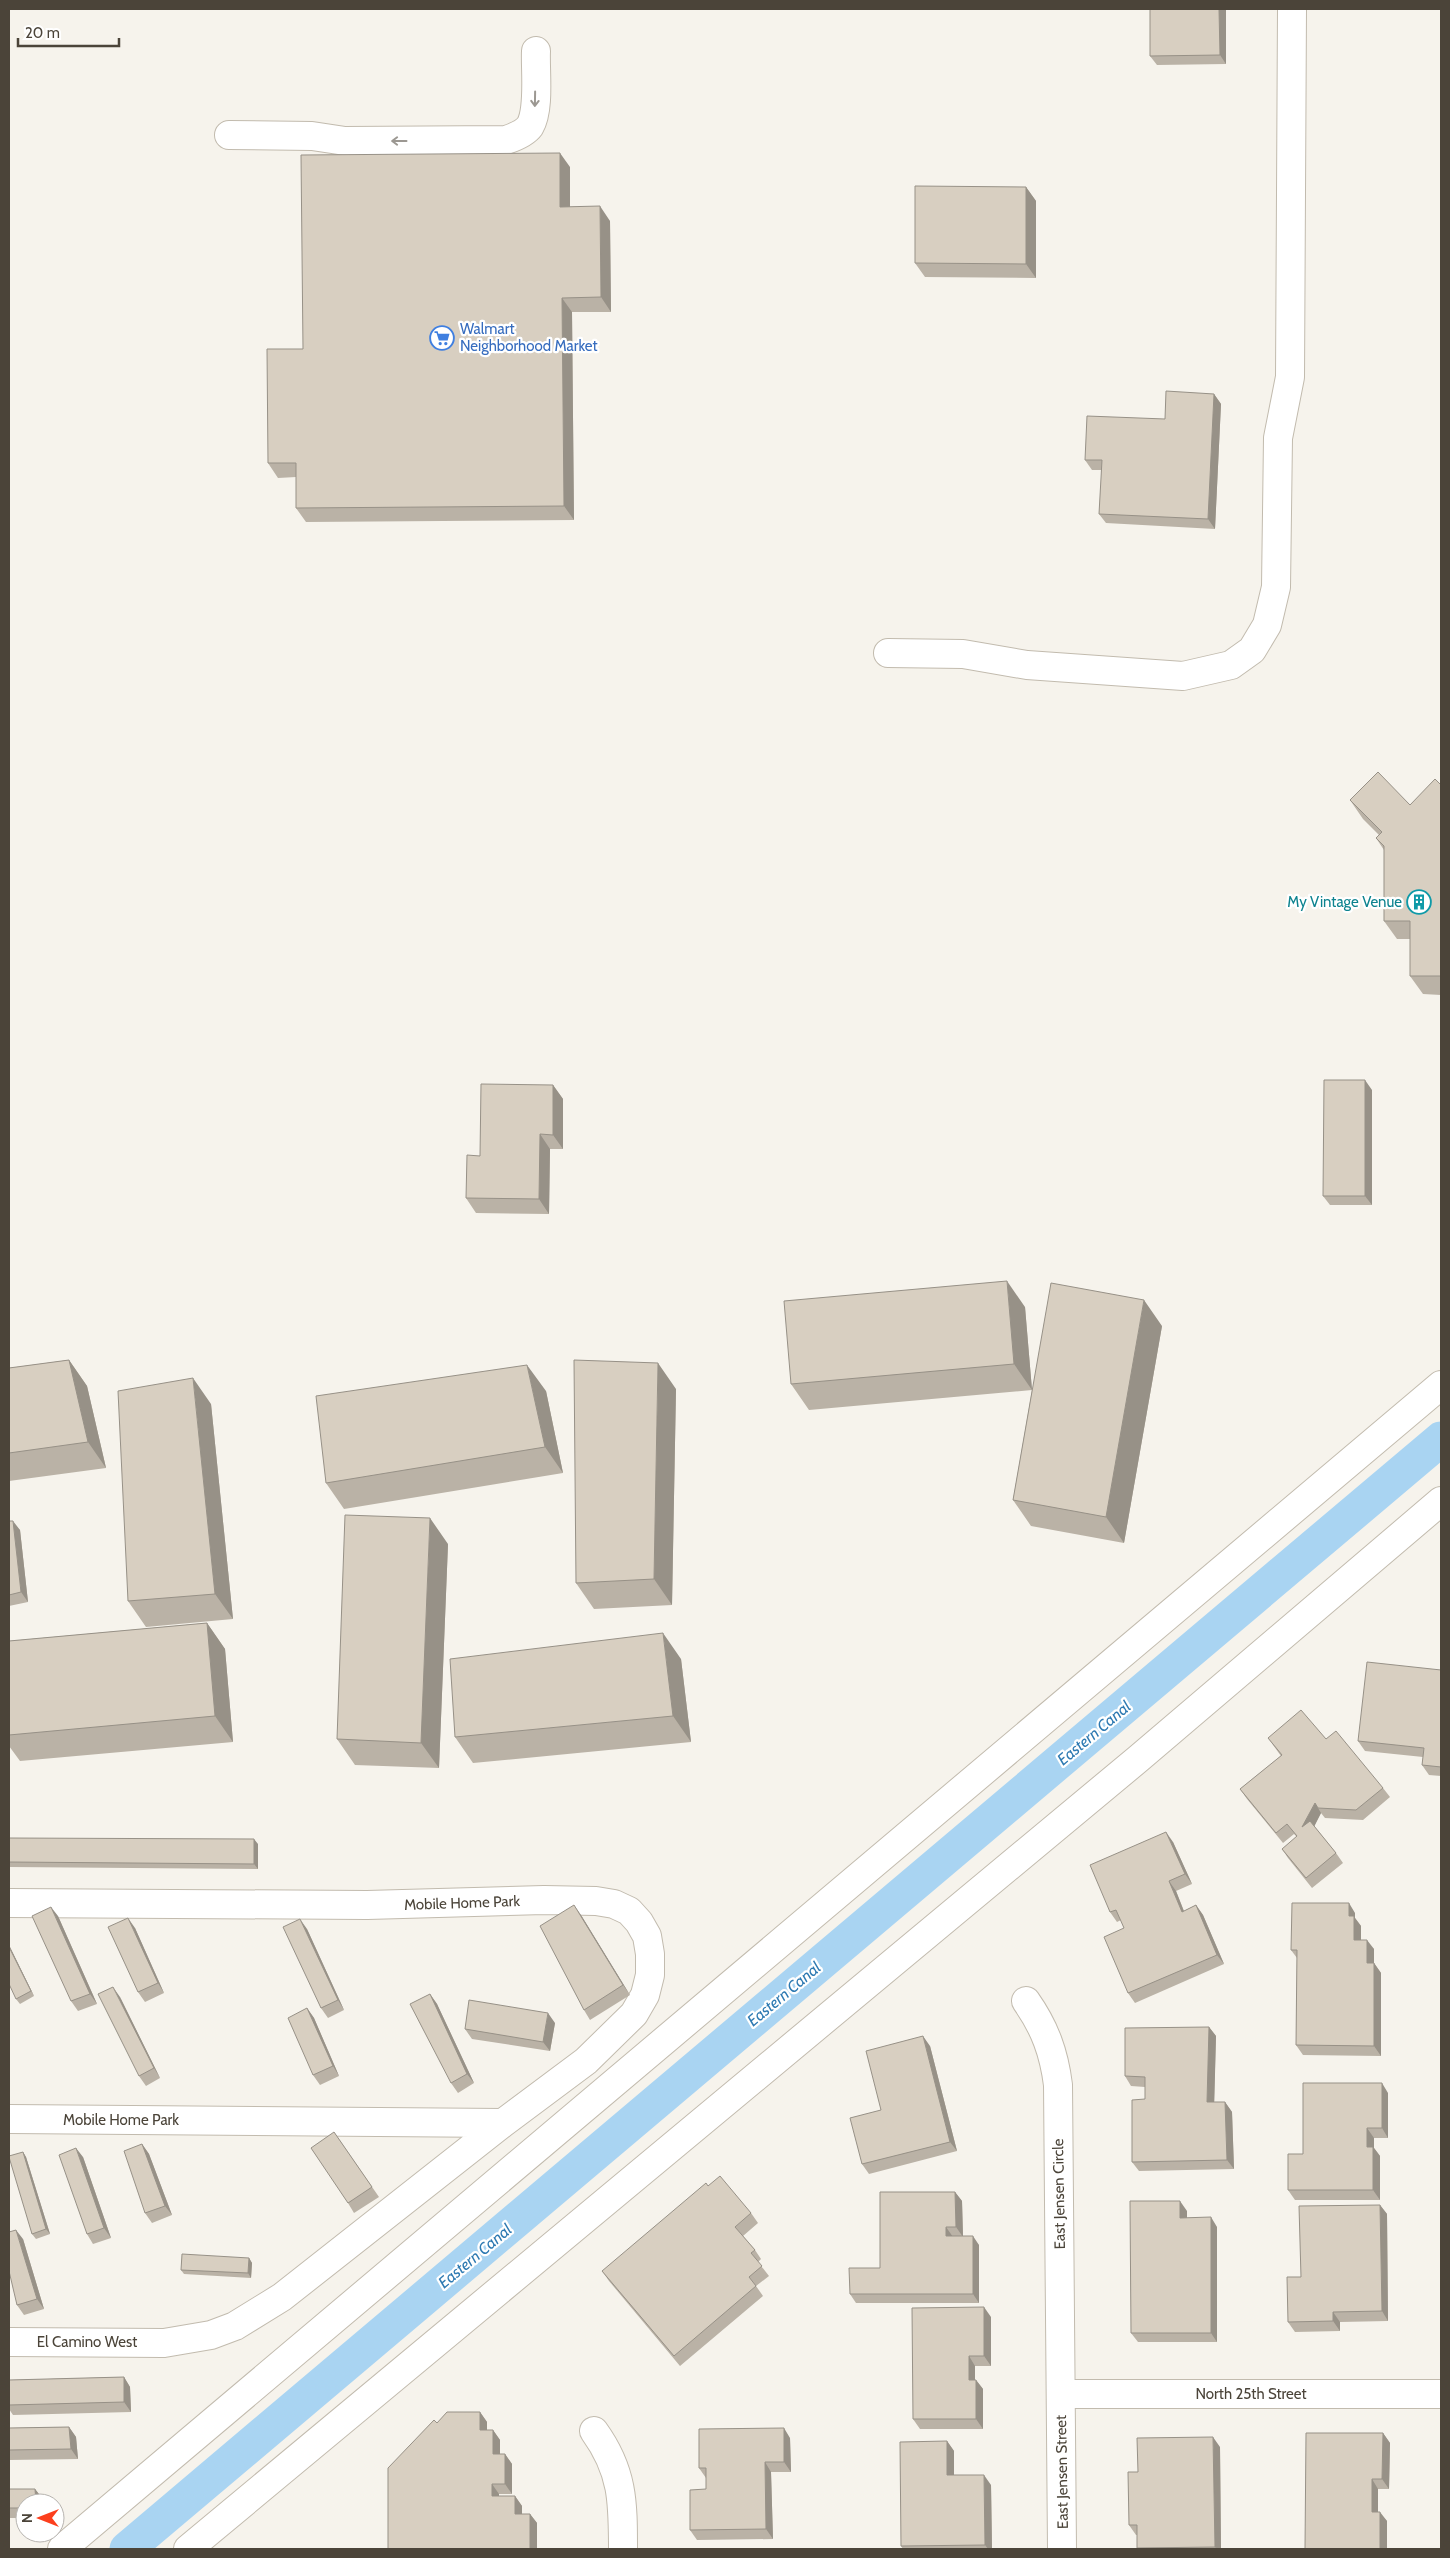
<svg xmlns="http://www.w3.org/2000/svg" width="1450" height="2558" viewBox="0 0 1450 2558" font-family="Cabin,sans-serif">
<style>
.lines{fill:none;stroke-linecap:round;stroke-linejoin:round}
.canal{stroke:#a9d4f2;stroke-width:35}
.minor-casing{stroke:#c2bbae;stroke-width:30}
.minor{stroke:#fff;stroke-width:28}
.wall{fill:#bab2a6}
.shaded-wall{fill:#979187}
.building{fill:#d8cfc1;stroke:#979187}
.oneway{stroke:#9c9892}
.labels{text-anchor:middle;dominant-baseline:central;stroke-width:4.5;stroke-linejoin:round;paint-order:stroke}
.shop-label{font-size:15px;fill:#366cbe;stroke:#fff;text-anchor:start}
.culture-label{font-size:15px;fill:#0d838f;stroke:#fff;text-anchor:end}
.street-label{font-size:15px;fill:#4b4439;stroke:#fff}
.water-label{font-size:16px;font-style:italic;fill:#2e7ab2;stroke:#fff}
</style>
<rect width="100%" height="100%" fill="#f6f3ec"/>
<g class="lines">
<path class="canal" d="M127 2549 1441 1439"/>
<g class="minor-casing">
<path id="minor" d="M229 135 312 136 345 141 506 140C515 137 525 133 530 126 540 109 535 70 536 51
M888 653 963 654 1027 665 1183 676 1231 665 1252 650 1267 625 1276 587 1278 438 1290 377 1292 9
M9 1903 367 1905 544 1900 596 1901 614 1904 629 1911 639 1922 647 1936 650 1954V1975L645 1995 634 2014 586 2061 503 2123 9 2119
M1026 2001C1045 2028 1054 2053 1058 2085L1062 2549
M9 2342 164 2343 211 2335 235 2326 282 2297 503 2123
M1061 2394H1441
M594 2431C623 2471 623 2502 623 2549
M62 2549 1441 1385
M188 2549 1138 1759 1441 1501"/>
</g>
<use href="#minor" class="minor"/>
</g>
<path class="wall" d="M1226 9V64L1157 65 1150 56Z
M570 167V207L610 221 611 312H572L574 520 306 522 296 508V477L278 478 268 463 303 349Z
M1026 187 1036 201V278L925 277 915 263Z
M1214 394 1221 404 1215 529 1106 523 1099 514 1102 470H1092L1085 460Z
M1441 785V995L1423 994 1410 976V939H1397L1384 921V850L1376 838 1379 835 1363 819 1350 800 1410 805Z
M553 1085 563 1099V1149H550L549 1214 476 1213 466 1198 480 1156Z
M1372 1090V1205H1330L1323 1196Z
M1025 1307 1032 1390 1162 1326 1124 1543 1031 1526 1013 1500 1032 1390 809 1410 791 1384Z
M69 1360 87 1386 106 1468 9 1481V1368Z
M676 1389 672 1605 594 1609 576 1583Z
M546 1391 563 1473 344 1509 326 1483Z
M211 1404 233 1619 146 1627 128 1601Z
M9 1521 20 1530 28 1602 9 1606Z
M448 1544 439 1768 355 1765 337 1739Z
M207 1623 225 1649 233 1742 20 1761 9 1746V1641Z
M681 1659 691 1742 473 1763 455 1737Z
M1441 1670V1776L1429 1775 1422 1765 1423 1757 1365 1751 1358 1741Z
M1268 1738 1326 1739 1383 1788 1390 1797 1363 1820 1325 1818 1321 1813 1314 1826 1336 1853 1343 1863 1312 1888 1288 1858 1282 1849 1297 1837 1294 1834 1283 1843 1247 1799 1240 1789 1281 1756Z
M9 1838 258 1844V1869L10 1867 9 1866Z
M1173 1842 1192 1884 1176 1891 1184 1911 1196 1905 1203 1915 1224 1964 1135 2003 1128 1993 1124 1928 1121 1920 1117 1922 1110 1912Z
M1355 1913V1918L1361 1926V1940L1374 1949V1963L1381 1973V2056L1303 2055 1296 2045 1297 1958 1291 1950Z
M581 1915 630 1995 590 2020 584 2010Z
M58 1916 97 2004 78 2011 71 2001Z
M135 1928 164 1993 145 2002 138 1992Z
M307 1929 344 2010 328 2018 321 2008Z
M9 1945 34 1996 20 2004 16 1999Z
M430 1994 437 2004 474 2083 458 2093 451 2083Z
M120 1997 160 2078 146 2086 139 2076Z
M307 2008 314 2018 339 2076 320 2085 313 2075Z
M555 2023 550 2051 472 2039 465 2029Z
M1209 2027 1216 2036 1214 2102H1225L1232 2112 1234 2169 1139 2171 1132 2162 1145 2099V2087L1131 2086 1125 2076Z
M930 2046 957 2151 869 2174 862 2164 881 2110Z
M1388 2093V2138H1374V2148L1380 2156V2200H1295L1288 2190 1303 2154Z
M334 2132 379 2197 354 2213 348 2203Z
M142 2144 149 2154 172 2215 152 2223 145 2213Z
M23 2152 26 2157 50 2234 36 2239 32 2234Z
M83 2157 111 2238 93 2244 87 2234Z
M955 2192 962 2201 963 2236 979 2245V2303H856L850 2294 880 2268Z
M1380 2205 1387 2214 1388 2321 1340 2322V2331L1295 2332 1288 2322 1301 2277Z
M1187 2211V2218L1217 2227V2342H1138L1131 2333Z
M751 2213 758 2223 743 2236 755 2250 761 2259 758 2262 769 2276 756 2286 763 2296 680 2366 609 2281 602 2271Z
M23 2239 44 2309 24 2315 17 2305Z
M249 2258 252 2263 251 2278 184 2274 181 2270Z
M991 2317V2366H975V2380H976L983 2389V2429H920L913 2419Z
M124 2377 130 2387 131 2412 13 2415 9 2409V2380Z
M480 2412 487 2422V2430H493L500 2440V2454H505L512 2464V2494H499V2496H515L522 2506V2514H530L537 2523V2549L437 2423Z
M69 2427 76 2437 78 2459 9 2460V2428Z
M1383 2433 1390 2443 1389 2489H1378V2512L1387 2521V2549H1305Z
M790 2438 791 2472H771L773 2539 697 2540 690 2530 706 2489V2478L699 2468Z
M947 2441 954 2451V2475L991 2485 992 2549H903L901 2546Z
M1220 2447 1221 2549H1138L1137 2548V2535H1136L1129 2525 1138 2472Z
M9 2489H35L42 2498 25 2503V2518H9Z"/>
<path class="shaded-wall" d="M1219 9H1226V64L1220 55Z
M560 153 570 167V221L560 207Z
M1026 187 1036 201V278L1026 264Z
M600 206 610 221 611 312 601 297Z
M562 298 572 312 574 520 564 506Z
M1214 394 1221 404 1215 529 1208 519Z
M1365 1080 1372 1090V1205L1365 1196Z
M553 1085 563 1099V1149L553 1135Z
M540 1134 550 1149 549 1214 539 1199Z
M1007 1281 1025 1307 1032 1390 1014 1364Z
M1144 1300 1162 1326 1124 1543 1106 1517Z
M69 1360 87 1386 106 1468 88 1442Z
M658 1363 676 1389 672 1605 654 1579Z
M527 1365 546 1391 563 1473 545 1447Z
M193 1378 211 1404 233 1619 215 1594Z
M430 1518 448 1544 439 1768 421 1743Z
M13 1521 20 1530 28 1602 21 1592Z
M207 1623 225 1649 233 1742 215 1716Z
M663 1633 681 1659 691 1742 673 1716Z
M1315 1803 1321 1813 1309 1837 1302 1827Z
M1166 1832 1173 1842 1192 1884 1185 1874Z
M254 1839 258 1844V1869L254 1864Z
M1169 1881 1176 1891 1188 1922 1182 1912Z
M1349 1903 1355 1913V1918L1361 1926V1949L1354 1940 1349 1916Z
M574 1905 581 1915 630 1995 623 1985Z
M1196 1905 1203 1915 1224 1964 1217 1955Z
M51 1907 58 1916 97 2004 90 1994Z
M128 1918 135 1928 164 1993 158 1983Z
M300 1919 307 1929 344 2010 338 2000Z
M1367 1940 1374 1949V1973L1367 1963Z
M9 1945 34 1996 31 1991 9 1947Z
M1374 1963 1381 1973V2056L1374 2046Z
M113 1987 120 1997 160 2078 154 2068Z
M430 1994 437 2004 474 2083 467 2074Z
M307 2008 314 2018 339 2076 333 2066Z
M548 2013 555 2023 550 2051 543 2042Z
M1209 2027 1216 2036 1214 2112 1207 2102Z
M923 2036 930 2046 957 2151 950 2142Z
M1382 2083 1388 2093V2138L1382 2128Z
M1225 2102 1232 2112 1234 2169 1227 2160Z
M1367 2128 1374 2138V2148L1380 2156V2200L1373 2190 1367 2147Z
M142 2144 149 2154 172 2215 165 2206Z
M76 2148 83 2157 111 2238 104 2228Z
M23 2152 26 2157 50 2234 46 2229Z
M955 2192 962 2201 963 2237 956 2227Z
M1180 2201 1187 2211V2228L1180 2218Z
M1380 2205 1387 2214 1388 2321 1382 2311Z
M1211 2217 1217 2227V2342L1211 2333Z
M946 2227 953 2237 946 2236Z
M16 2230 23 2239 44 2309 37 2299Z
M973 2236 979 2245V2303L973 2294Z
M249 2258 252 2263 251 2278 248 2273Z
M984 2307 991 2317V2366L984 2356Z
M1333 2312 1340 2322V2331L1333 2321Z
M969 2356 975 2366V2389L969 2380Z
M124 2377 130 2387 131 2412 124 2402Z
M976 2380 983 2389V2429L976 2419Z
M480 2412 487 2422V2440L480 2430Z
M69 2427 76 2437 78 2459 71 2449Z
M784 2428 790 2438 791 2472 784 2462Z
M493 2430 500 2440V2464L493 2454Z
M1383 2433 1390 2443 1389 2489 1382 2479Z
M1213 2437 1220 2447 1221 2549H1216L1215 2547Z
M947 2441 954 2451V2485L947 2475Z
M505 2454 512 2464V2494L505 2484Z
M765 2462 771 2472 773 2539 766 2529Z
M984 2475 991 2485 992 2549H988L985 2545Z
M1372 2479 1378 2489V2521L1372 2512Z
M492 2484 499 2494V2506L492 2496Z
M35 2489 42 2498V2503H36Z
M515 2496 522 2506V2523L515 2514Z
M1380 2512 1387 2521V2549H1380Z
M530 2514 537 2523V2549H530Z"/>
<path class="building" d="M1150 9H1219L1220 55 1150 56Z
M560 153V207L600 206 601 297 562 298 564 506 296 508V463H268L267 349H303L301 155Z
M915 186 1026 187V264L915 263Z
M1166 391 1214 394 1208 519 1099 514 1102 460H1085L1087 416 1165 419Z
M1378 772 1410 805 1435 779 1441 785V976H1410V921H1384V846L1376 838 1382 832 1350 800Z
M1324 1080H1365V1196H1323Z
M481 1084 553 1085V1135L540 1134 539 1199 466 1198 467 1155 480 1156Z
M1007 1281 1014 1364 791 1384 784 1301Z
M1051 1283 1144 1300 1106 1517 1013 1500Z
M69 1360 88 1442 9 1453V1368Z
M574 1360 658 1363 654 1579 576 1583Z
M527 1365 545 1447 326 1483 316 1396Z
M193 1378 215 1594 128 1601 118 1391Z
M345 1515 430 1518 421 1743 337 1739Z
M9 1521H13L21 1592 9 1595Z
M207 1623 215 1716 9 1735V1641Z
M663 1633 673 1716 455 1737 450 1659Z
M1367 1662 1441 1670V1767L1422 1765 1424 1748 1358 1741Z
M1301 1710 1326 1739 1336 1731 1383 1788 1356 1810 1318 1808 1315 1803 1302 1827 1310 1821 1336 1853 1306 1878 1282 1849 1297 1836 1287 1824 1276 1833 1240 1789 1282 1755 1268 1738Z
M1166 1832 1185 1874 1169 1881 1182 1912 1196 1905 1217 1955 1128 1993 1104 1937 1124 1928 1116 1910 1110 1912 1090 1865Z
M9 1838 254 1839V1864L9 1862Z
M1292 1903H1349V1916H1354V1940H1367V1963H1374V2046L1296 2045 1297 1950H1291Z
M574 1905 623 1985 584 2010 540 1926Z
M51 1907 90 1994 71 2001 32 1916Z
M128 1918 158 1983 138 1992 108 1927Z
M300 1919 338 2000 321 2008 283 1927Z
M9 1947 31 1991 16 1999 9 1984Z
M113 1987 154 2068 139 2076 98 1994Z
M430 1994 467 2074 451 2083 410 2004Z
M469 2000 548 2013 543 2042 465 2029Z
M307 2008 333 2066 313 2075 288 2018Z
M1209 2027 1207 2102H1225L1227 2160 1132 2162V2100L1145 2099V2077L1125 2076V2028Z
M923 2036 950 2142 862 2164 850 2118 881 2110 866 2051Z
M1303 2083H1382V2128H1367V2147H1373V2190H1288V2154H1303Z
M334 2132 372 2187 348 2203 311 2148Z
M142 2144 165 2206 145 2213 124 2151Z
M76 2148 104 2228 87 2234 59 2155Z
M23 2152 46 2229 32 2234 9 2157V2156Z
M720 2176 751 2213 735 2227 755 2250 751 2253 762 2266 749 2277 756 2286 674 2356 602 2271 706 2183 708 2186Z
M880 2192H955L956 2227H946V2236H973V2294H850L849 2268H880Z
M1130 2201H1180V2218L1211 2217V2333H1131Z
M1380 2205 1382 2311 1333 2312V2321L1288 2322 1287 2277H1301L1299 2206Z
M16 2230 37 2299 17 2305 9 2271V2232Z
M182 2254 249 2258 248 2273 181 2270Z
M984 2307V2356H969V2380H976V2419H913L912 2308Z
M124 2377V2402L9 2405V2380Z
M447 2412H480V2430H493V2454H505V2484H492V2496H515V2514H530V2549H388V2468L434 2420 437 2423Z
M69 2427 71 2449 9 2450V2428Z
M784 2428V2462H765L766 2529 690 2530V2490L706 2489V2468H699V2429Z
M1306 2433H1383L1382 2479H1372V2512H1380V2549H1305Z
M1213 2437 1215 2547 1137 2548V2525H1129L1128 2472H1138L1137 2438Z
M947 2441V2475H984L985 2545 901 2546 900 2442Z
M9 2489H35L36 2503H25V2508H9Z"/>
<defs><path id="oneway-shaft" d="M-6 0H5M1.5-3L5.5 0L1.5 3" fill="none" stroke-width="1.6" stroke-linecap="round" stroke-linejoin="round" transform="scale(1.25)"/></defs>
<g class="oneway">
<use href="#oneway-shaft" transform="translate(535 99) rotate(91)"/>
<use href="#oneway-shaft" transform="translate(399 141) rotate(-180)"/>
</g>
<defs>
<g id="supermarket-ring" transform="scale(1.25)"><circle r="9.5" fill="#fff" stroke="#3f7fe0" stroke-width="1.5"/><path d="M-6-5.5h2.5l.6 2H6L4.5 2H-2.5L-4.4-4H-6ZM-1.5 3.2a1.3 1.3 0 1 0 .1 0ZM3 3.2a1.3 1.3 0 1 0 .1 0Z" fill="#3f7fe0"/></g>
<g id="building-ring" transform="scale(1.25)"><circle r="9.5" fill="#fff" stroke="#0f9aa8" stroke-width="1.5"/><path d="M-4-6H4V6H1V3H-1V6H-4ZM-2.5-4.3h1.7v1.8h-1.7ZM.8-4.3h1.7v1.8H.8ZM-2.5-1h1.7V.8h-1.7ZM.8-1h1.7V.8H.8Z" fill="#0f9aa8"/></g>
</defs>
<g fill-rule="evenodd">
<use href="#supermarket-ring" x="442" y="338"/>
<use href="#building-ring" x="1419" y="902"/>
</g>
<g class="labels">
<g class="shop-label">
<text x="460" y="329">Walmart<tspan x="460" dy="17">Neighborhood Market</tspan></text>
</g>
<g class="culture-label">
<text x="1402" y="902">My Vintage Venue</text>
</g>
<g class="street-label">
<text transform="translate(462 1903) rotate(-2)">Mobile Home Park</text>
<text x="121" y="2120">Mobile Home Park</text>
<text transform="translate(1059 2194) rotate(-91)">East Jensen Circle</text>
<text x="87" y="2342">El Camino West</text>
<text x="1251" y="2394">North 25th Street</text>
<text transform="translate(1062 2472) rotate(-91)">East Jensen Street</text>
</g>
<g class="water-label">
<text transform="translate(1094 1733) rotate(-40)">Eastern Canal</text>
<text transform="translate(784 1994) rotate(-40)">Eastern Canal</text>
<text transform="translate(475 2256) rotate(-40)">Eastern Canal</text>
</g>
</g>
<rect width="1450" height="2558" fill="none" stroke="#4b4439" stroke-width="20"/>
<g transform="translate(40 2518) rotate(270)"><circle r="24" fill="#ffffff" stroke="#b7b4b0"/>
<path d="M0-4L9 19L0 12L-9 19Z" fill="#fc3f1d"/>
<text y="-8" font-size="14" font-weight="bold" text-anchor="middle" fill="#4b4439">N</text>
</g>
<path d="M18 38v8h101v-8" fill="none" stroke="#4b4439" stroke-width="2.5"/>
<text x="25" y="38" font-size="15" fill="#4b4439" stroke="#ffffff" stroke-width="4" paint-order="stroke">20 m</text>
</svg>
